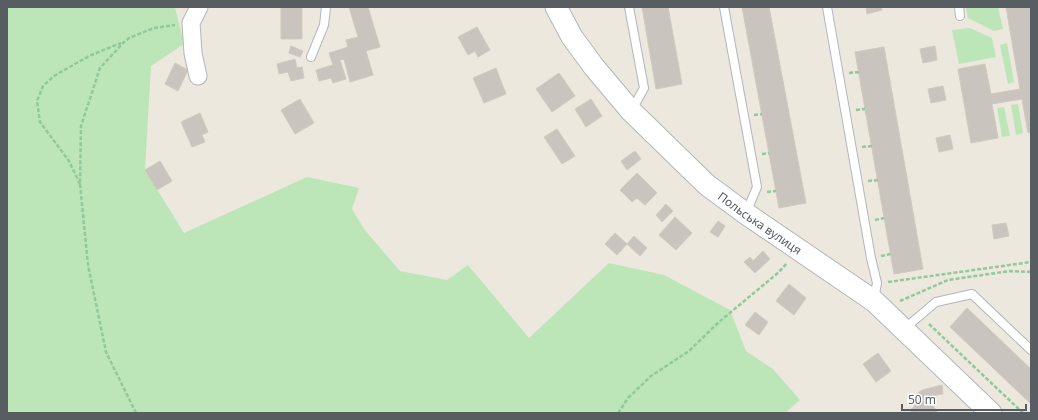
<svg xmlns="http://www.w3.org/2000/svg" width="1038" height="420" viewBox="0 0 1038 420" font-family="'Noto Sans',sans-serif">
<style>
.green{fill:#bce6b8}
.building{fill:#c9c5be;stroke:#d1c9bd}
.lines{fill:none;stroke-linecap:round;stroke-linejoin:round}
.service-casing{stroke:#b2b6bb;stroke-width:10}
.minor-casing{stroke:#b2b6bb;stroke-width:19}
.tertiary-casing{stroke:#b2b6bb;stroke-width:23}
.path{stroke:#92c89c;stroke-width:2.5;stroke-dasharray:4 2;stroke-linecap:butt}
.service{stroke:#fff;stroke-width:8}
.minor{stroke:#fff;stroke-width:17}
.tertiary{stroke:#fff;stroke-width:21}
.labels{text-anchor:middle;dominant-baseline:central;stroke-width:4;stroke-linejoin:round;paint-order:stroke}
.street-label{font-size:12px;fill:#585d61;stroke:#fff}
</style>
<rect width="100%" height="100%" fill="#ece8de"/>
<path class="green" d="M7 7H175L184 44 151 66 145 170 184 233 307 177 359 188 352 209 364 229 400 271 447 280 468 265 529 338 609 263 664 275 730 310 746 351 773 369 800 400 785 413H7Z
M973 7H998L1003 29 994 31 968 18 966 8Z
M970 28 992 38 996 57 959 64 952 30Z
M1007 43 1014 82 1008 84 1000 45Z
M1018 104 1023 133 1016 135 1011 105Z
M1004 107 1010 136 1002 137 997 108Z"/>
<path class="building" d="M281 7H302V39H281Z
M349 7H368L380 47 366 51 373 75 350 82 344 59 340 60 346 79 333 83 331 78 319 81 316 70 333 65 329 53 348 47 346 40 358 37Z
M642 7H668L682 84 656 89Z
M742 7H769L806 203 779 208Z
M866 7H881L882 10 867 14Z
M1006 7H1031V132L1028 133 1022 99 992 104 998 138 971 143 958 69 985 64 991 94 1020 89Z
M477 27 490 50 478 57 475 51 468 55 458 37Z
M291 46 303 51 300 57 289 53Z
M935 46 937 60 923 63 920 49Z
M884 47 923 269 894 274 855 52Z
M295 59 297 68 302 67 304 78 291 81 288 72 279 74 277 64Z
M175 63 188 70 178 91 165 84Z
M496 68 506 94 484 103 473 78Z
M559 73 575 96 552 112 536 89Z
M943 86 946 100 931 103 928 89Z
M300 99 314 123 295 134 281 110Z
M591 99 602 116 586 127 575 109Z
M200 113 208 132 202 135 205 142 192 147 181 122Z
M557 129 575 156 562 164 544 137Z
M950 135 953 149 939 152 936 138Z
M635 151 641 159 627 170 621 161Z
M160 161 172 181 157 190 145 170Z
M637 173 657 193 645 205 637 198 632 202 620 190Z
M666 204 673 211 662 222 656 215Z
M675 217 692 233 676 250 659 235Z
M718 221 725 226 718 237 710 232Z
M1006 223 1009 236 994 239 992 225Z
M615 233 627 244 617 255 605 244Z
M634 236 647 248 640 256 627 244Z
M763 251 770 259 755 273 744 262 750 257 753 261Z
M789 284 806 298 794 315 776 301Z
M967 308 1031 369V404L950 327Z
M755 312 768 322 759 335 745 325Z
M878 353 891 371 876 382 863 364Z
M942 385 943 394 926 397 915 406 909 400 922 390Z
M926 397 937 411 935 413H922L920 411 917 413H912L910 410Z"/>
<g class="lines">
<g class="service-casing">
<path id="service" d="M629 7 644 88 632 110
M724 7 757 187 746 213
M827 7 871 258 877 283 874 299
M959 7 960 16
M311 57 324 25 326 7
M904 329 936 302 972 294 1031 350"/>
</g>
<g class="minor-casing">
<path id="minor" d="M198 76 193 53 191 23 199 7"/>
</g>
<g class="tertiary-casing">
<g id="tertiary">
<path id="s1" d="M556 7 572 37 594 67 631 111 707 185 745 213 874 301 991 413"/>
</g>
</g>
<path class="path" d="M849 73 859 72
M856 110 865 109
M754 115 762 114
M862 147 872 146
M762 154 769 153
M868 181 878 180
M80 184 69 161 40 122 37 101 43 86 54 76 89 56 121 43
M767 192 776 191
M875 220 884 218
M881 256 891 254
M888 282 1031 262
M900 301 948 280 1010 271 1031 272
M929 324 1023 413
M136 413 106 352 88 265 80 184 81 126 100 68 123 43 129 38 154 28 175 25
M618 413 628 398 651 376 689 351 719 322 779 272 787 263"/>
<use href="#service" class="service"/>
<use href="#minor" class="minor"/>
<use href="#tertiary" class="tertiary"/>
</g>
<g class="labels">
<g class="street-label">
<text stroke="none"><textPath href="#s1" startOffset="300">Польська вулиця</textPath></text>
</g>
</g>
<rect width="1038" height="420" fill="none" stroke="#585d61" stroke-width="16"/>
<path d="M902 404v6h124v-6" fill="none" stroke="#585d61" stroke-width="2"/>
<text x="908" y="404" font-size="12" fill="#585d61" stroke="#ffffff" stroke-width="3" paint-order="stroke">50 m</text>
</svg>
